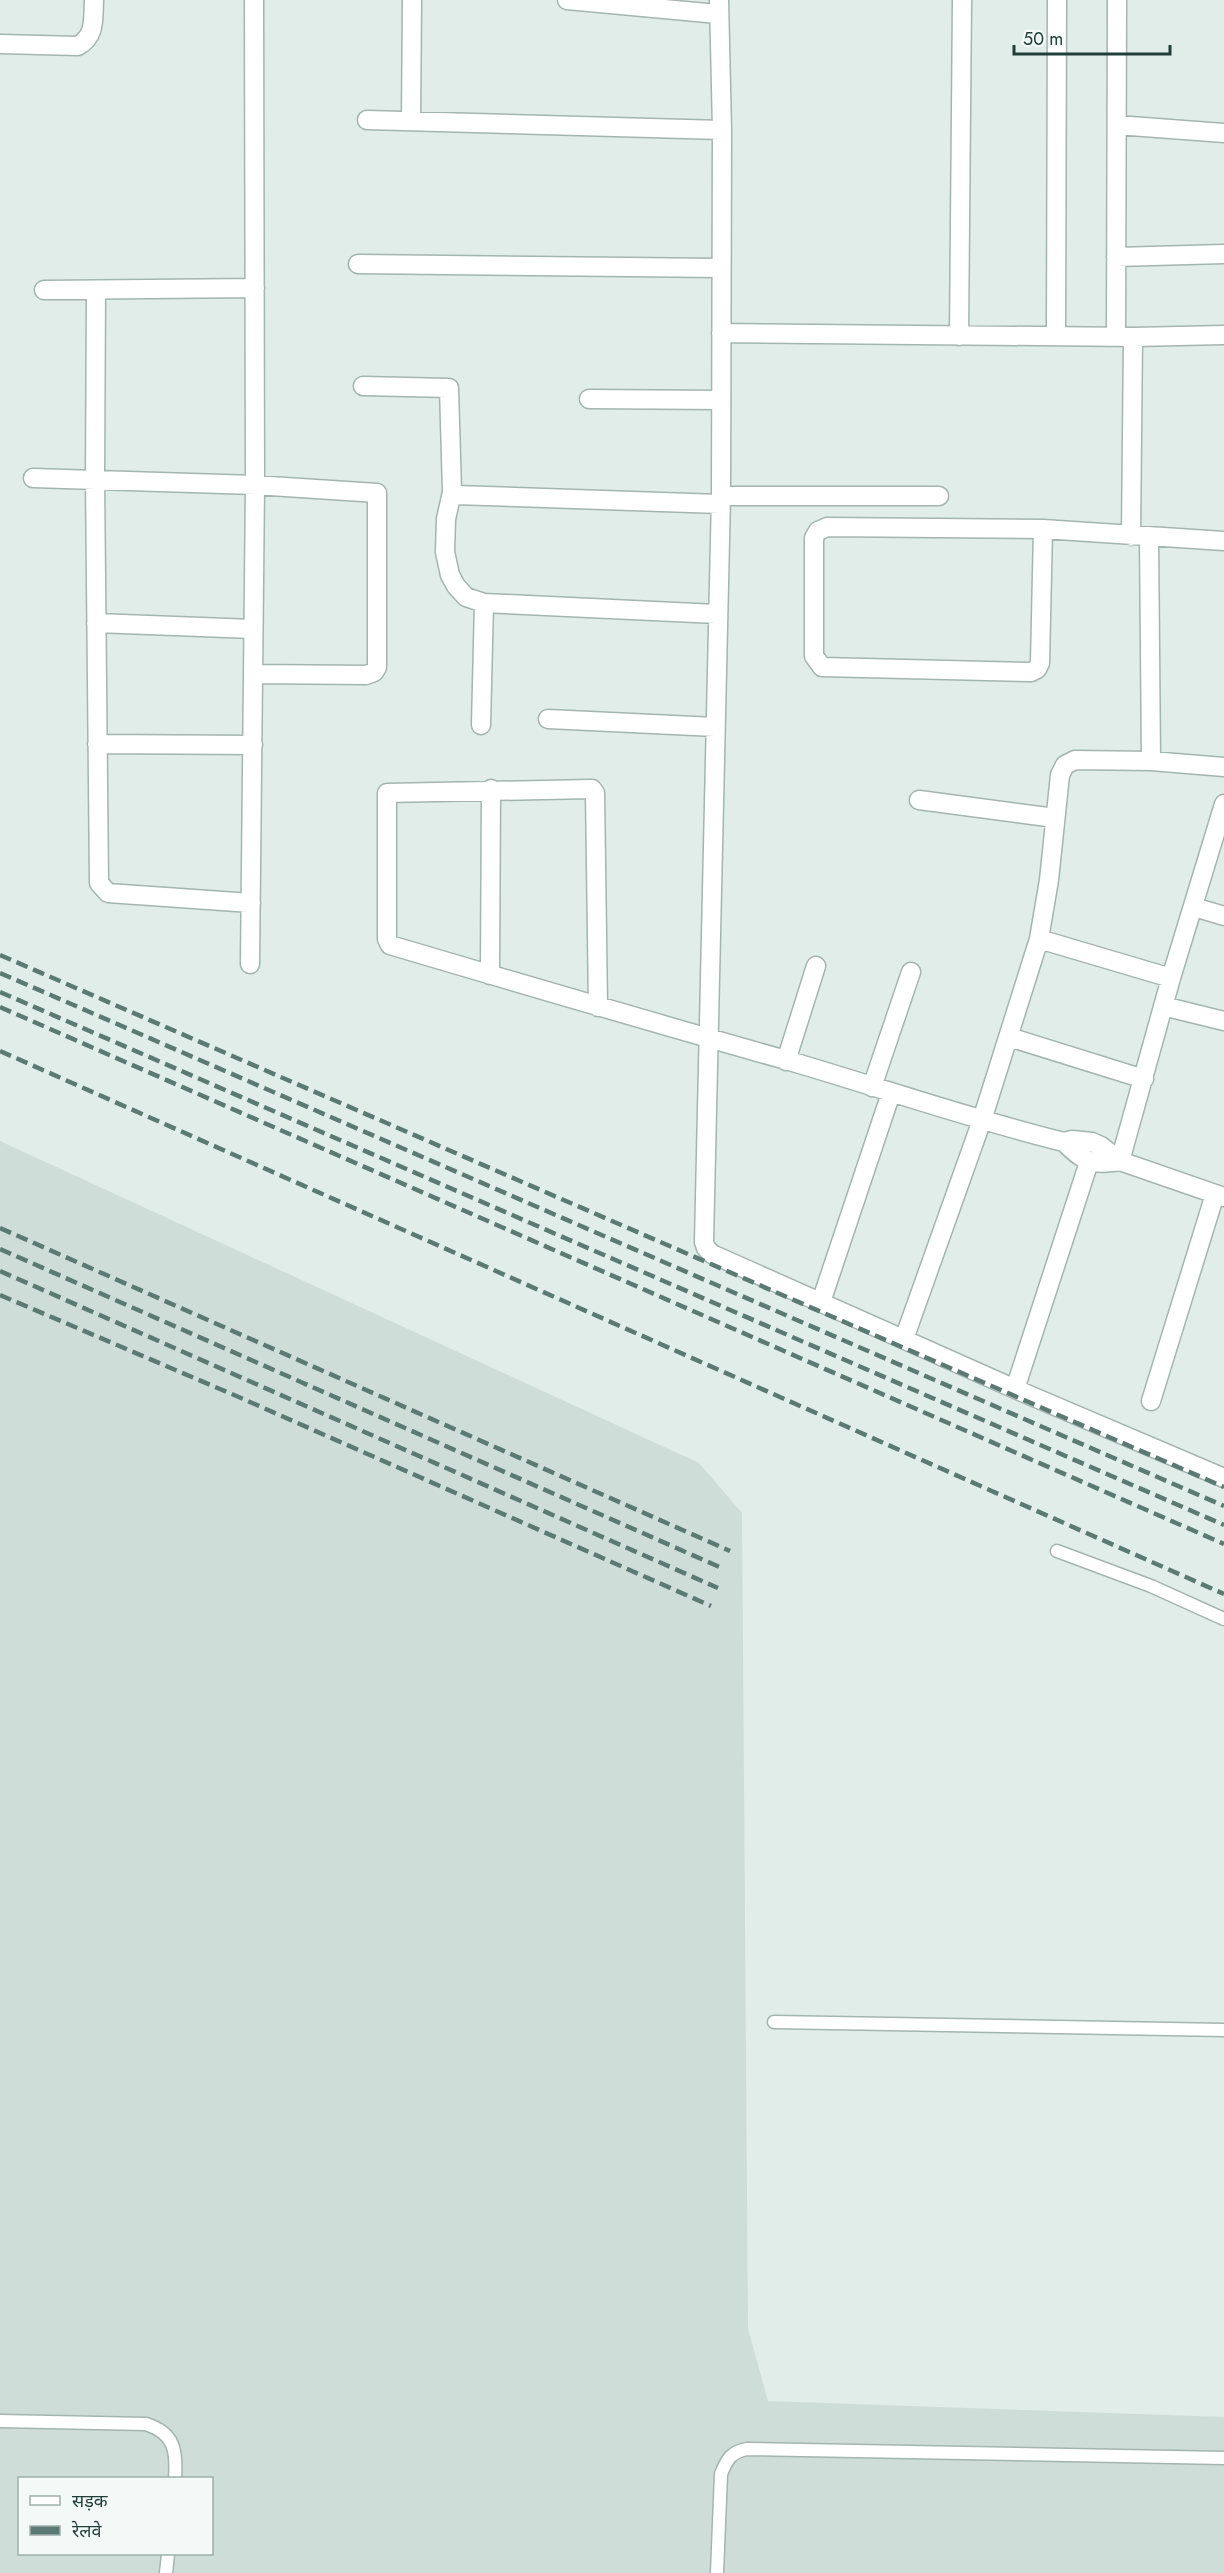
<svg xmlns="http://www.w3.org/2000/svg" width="1224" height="2573" viewBox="0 0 1224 2573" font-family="Jost,'Noto Sans Devanagari',sans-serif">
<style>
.built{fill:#cfddd8;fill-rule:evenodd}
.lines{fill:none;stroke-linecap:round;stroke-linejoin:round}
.service-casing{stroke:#a3b5b0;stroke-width:15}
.minor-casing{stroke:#a3b5b0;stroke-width:21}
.service{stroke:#fff;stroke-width:12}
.minor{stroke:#fff;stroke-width:18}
.rail{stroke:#5b7a74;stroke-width:4.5;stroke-dasharray:12 6;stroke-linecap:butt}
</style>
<rect width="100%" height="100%" fill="#e1ede8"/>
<path class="built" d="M0 1141 699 1463 742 1513 748 2329 768 2401 1224 2417V2573H0ZM20 2478H212V2554H20Z"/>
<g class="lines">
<g class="service-casing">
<path id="service" d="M1057 1551 1151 1586 1224 1619
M774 2022 1224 2030
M0 2421 146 2424C174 2433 177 2450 175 2478
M166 2573 168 2554
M717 2573 721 2474C727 2459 731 2452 747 2449L1224 2458"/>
</g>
<g class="minor-casing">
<path id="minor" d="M567 0 718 14
M719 0 722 130 721 496 704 1242 706 1248 712 1254 1015 1389 1224 1478
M0 44 78 46C96 36 93 18 94 0
M367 120 722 130
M411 121 412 0
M1117 125 1224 133
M1116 257 1224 254
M358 264 721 268
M44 290 255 288
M96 290 95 479 99 883 108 893 251 903
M721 333 1133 337 1224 335
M959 336 962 0
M1056 336 1057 0
M1116 337 1117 0
M363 386 449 388 452 492 446 519 445 552 450 575 456 586 466 597 484 603 717 614
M589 399 720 400
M33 478 255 485 377 493V667L374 672 366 675 253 674
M452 492 455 495 720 504
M721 496H939
M1043 529 1040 663 1037 669 1031 672 822 667 814 656V538L818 531 827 527 1043 529 1224 541
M1131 536 1133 337
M1149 537 1151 761
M96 623 253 629
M548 719 715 727
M481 725 484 603
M97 744 253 745
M919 800 1055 818
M1194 907 1224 916
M1039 939 1171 978
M250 964 255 485 254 0
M490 975 491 789
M1163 1006 1224 1021
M598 1007 595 793 592 789 387 793V939L390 945C522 984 654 1023 786 1060 879 1087 970 1119 1064 1142L1072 1140 1092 1142 1101 1146 1120 1161 1224 1197
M1009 1037 1144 1079
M786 1061 816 966
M872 1087 911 972
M1064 1142C1085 1163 1091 1165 1120 1161L1171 978 1224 804
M821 1302 891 1093
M904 1339 982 1120 1039 939 1049 880 1060 775 1065 765 1075 760 1151 761 1224 767
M1015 1389 1089 1162
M1151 1401 1215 1194"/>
</g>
<use href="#service" class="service"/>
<use href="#minor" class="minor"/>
<path class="rail" d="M0 955 1224 1487
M0 973 1224 1506
M0 992 1224 1525
M0 1007 1224 1544
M0 1051 1224 1594
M0 1228 730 1551
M0 1249 724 1569
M0 1271 718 1588
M0 1295 241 1398 711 1606"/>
</g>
<rect x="18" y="2477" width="195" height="78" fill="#f2f9f6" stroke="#9eafaa" stroke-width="1.5"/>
<rect x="30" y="2496" width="30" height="9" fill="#ffffff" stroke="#9eafaa" stroke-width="1.5"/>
<text x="72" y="2507" font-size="18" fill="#203f39">सड़क</text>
<rect x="30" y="2526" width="30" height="9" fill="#5b7a74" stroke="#9eafaa" stroke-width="1.5"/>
<text x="72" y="2537" font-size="18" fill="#203f39">रेलवे</text>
<path d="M1014 45v9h156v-9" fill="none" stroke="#203f39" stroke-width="3"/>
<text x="1023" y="45" font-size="18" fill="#203f39" stroke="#f2f9f6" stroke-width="4.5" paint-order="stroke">50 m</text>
</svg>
